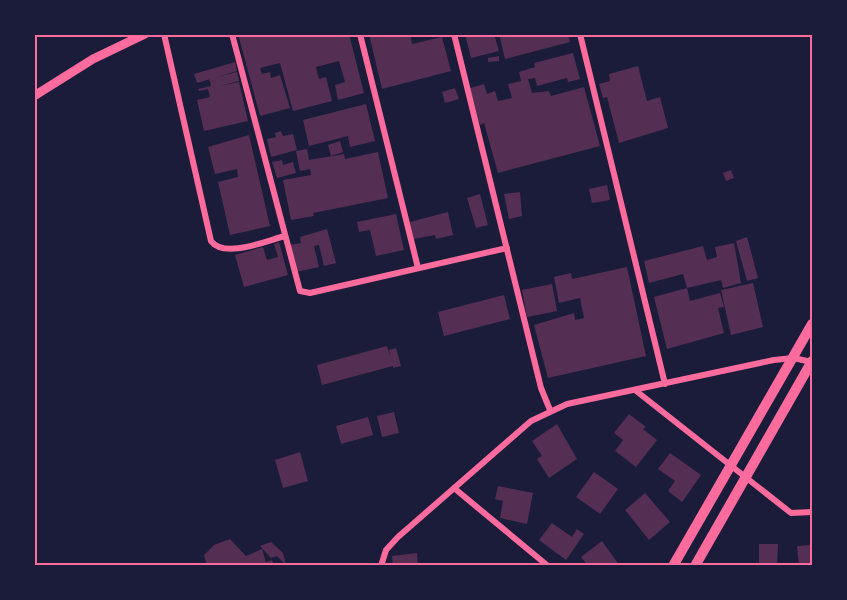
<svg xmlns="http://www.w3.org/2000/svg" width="847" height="600" viewBox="0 0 847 600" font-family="'Noto Serif',serif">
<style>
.building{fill:#542f53}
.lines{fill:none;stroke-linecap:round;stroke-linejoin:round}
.minor{stroke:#ff6b9d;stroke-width:6}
.tertiary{stroke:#ff6b9d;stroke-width:9}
.secondary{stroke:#ff6b9d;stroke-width:10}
.neatline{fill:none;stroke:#ff6b9d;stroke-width:2}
</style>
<rect width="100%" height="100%" fill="#1b1b3a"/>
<path class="building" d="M238 34H349L364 93 338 100 335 85 345 82 339 61 316 67 319 79 326 77 332 101 293 111 280 63 260 68 262 74 270 72 271 78 280 75 290 108 260 116Z
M369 34H410L412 44 442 37 451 71 382 89Z
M465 34H494L499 51 471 58Z
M499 34H568L570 42 505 59Z
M573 53 580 79 568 82 567 78 537 86 535 78 528 79 532 93 549 91 551 96 584 87 600 146 498 173 484 123 480 125 470 88 484 84 487 94 495 91 498 101 512 98 508 84 521 81 519 72 535 67 534 63Z
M499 56V61L488 62V58Z
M235 62 237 71 197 83 194 74Z
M638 66 647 101 660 97 668 128 619 143 607 97 603 98 599 84 610 81 609 74Z
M237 72 239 81 220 86 239 82 248 121 204 131 197 100 210 97 208 89 199 91 198 89 211 86 209 79Z
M455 88 459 99 445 103 442 92Z
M366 104 375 141 350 147 348 136 309 146 303 120Z
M281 131 283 136 293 134 297 150 271 157 267 139 276 137 275 133Z
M249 135 270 226 230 235 218 182 238 177 237 169 215 174 208 147Z
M340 141 343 152 331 156 328 145Z
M307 149 309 160 344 154 345 159 378 152 388 198 313 213 314 216 291 220 283 180 311 175 310 169 300 171 296 151Z
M282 160 283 165 293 162 296 173 277 178 272 162Z
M731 170 734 178 726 181 723 173Z
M607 185 610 200 592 203 589 189Z
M520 192 522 216 509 219 504 194Z
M480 194 488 225 476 228 467 198Z
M448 212 453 235 436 239 435 235 414 239 410 222Z
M396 214 404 250 376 256 370 230 359 232 357 222Z
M327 229 336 263 324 266 319 245 314 246 319 267 296 272 290 245 301 243 300 237Z
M747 237 758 278 747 281 736 241Z
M279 242 288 275 244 287 235 255 263 247 267 260 278 257 274 244Z
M734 243 741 283 723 288 721 280 687 288 683 274 649 283 644 261 703 246 707 260 717 257 715 247Z
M627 267 646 356 548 378 534 325 574 313 575 320 584 318 580 298 559 303 554 277 571 273 572 279Z
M753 283 763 327 731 335 721 290Z
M552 284 557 311 527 317 522 290Z
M687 288 690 301 720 293 724 307 718 308 724 333 667 349 654 297Z
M504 295 510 319 444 336 438 312Z
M387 346 390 356 389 350 396 348 401 366 393 368V366L322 385 317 365Z
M394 412 399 433 382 437 377 416Z
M629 414 646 427 643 429 657 440 636 467 615 451 623 440 614 433Z
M368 417 373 435 341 444 336 426Z
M557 424 577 459 549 478 537 459 542 456 532 441Z
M300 452 308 481 283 488 275 460Z
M670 453 701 475 682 502 668 491 675 481 658 469Z
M594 472 618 489 600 514 576 497Z
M498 486 533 493 527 524 500 518 503 501 495 499Z
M645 493 670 522 649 540 625 510Z
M552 523 572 537 577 529 584 534 566 560 539 540Z
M230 539 246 556 262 549 266 562 272 560 274 566H207L204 555 214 545Z
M602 541 620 566H588L581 557Z
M271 542 283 553 286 565 277 556 271 558 260 546Z
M759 544H778L777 566H759Z
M812 545V566H799L797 546Z
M417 553 418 566H393L392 556Z"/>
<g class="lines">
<path class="minor" d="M164 34 211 241C224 259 266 241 285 236
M232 34 300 291 310 293 507 248
M360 34 418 268
M454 34 541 388 550 410
M580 34 665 384
M635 390 791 513 812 512
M454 488 548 566
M381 566 386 550 398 537 531 421 567 404 774 360 793 358 812 362"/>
<path class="tertiary" d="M34 96 93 59 145 34"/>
<path class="secondary" d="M673 566 812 324
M695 566 812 361"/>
</g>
<rect width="847" height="600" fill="none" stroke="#1b1b3a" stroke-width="72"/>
<rect x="36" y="36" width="775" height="528" class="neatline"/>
</svg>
